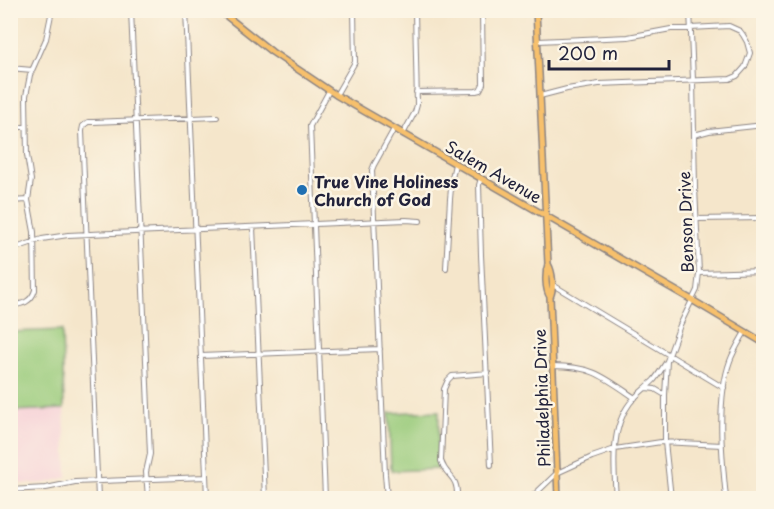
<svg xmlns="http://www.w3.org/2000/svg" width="774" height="509" viewBox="0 0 774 509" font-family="'Playpen Sans',sans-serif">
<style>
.built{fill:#f6cfd7}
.green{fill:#9acb7b;stroke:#5e765b;stroke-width:1.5}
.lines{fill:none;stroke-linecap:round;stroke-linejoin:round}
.minor-casing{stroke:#8c8483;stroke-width:6}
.major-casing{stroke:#8c8483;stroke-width:8}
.minor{stroke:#fff;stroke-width:4}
.major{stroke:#f7c06c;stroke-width:5}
.poi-dot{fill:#1f6fb2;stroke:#fcf5e5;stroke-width:2}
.labels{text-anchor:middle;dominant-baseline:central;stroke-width:5;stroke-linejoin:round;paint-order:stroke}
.street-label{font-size:16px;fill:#22223b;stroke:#fcf5e5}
.poi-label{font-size:16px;font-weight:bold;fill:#22223b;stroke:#fcf5e5;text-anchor:start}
</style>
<rect width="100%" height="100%" fill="#fcf5e5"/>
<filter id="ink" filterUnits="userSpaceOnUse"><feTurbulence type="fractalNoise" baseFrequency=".0167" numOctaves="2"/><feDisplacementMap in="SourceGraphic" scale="12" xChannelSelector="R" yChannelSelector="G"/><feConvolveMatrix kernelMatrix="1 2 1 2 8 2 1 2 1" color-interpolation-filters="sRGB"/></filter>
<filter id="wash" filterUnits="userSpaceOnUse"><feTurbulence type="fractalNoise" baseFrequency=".008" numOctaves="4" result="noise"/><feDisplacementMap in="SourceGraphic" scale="24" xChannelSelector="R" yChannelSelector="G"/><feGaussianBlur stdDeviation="1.35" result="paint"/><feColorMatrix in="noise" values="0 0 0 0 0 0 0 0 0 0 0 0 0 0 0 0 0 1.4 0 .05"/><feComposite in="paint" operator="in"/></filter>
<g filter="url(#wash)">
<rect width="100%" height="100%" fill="#f5e6cb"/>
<path class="built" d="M64 409 67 477 46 483 11 484 10 411Z"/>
<path class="green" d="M62 330 64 409 11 411V332Z
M439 411 438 469 391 471 389 413Z"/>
</g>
<g filter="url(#ink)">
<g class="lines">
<g class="minor-casing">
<path id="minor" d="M131 10 150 454 146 472 148 498
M186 10 207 498
M538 41 628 37 671 29 729 26 740 31 743 35 747 42 750 53 745 67 737 76 730 79 599 84 567 89 540 96
M10 68 32 70
M416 92 476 91 480 90 483 84 482 10
M336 95 355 62 354 10
M10 127H25
M403 134 415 112 417 105 415 10
M694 135 709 131 764 125
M481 178 479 185 481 255 491 465
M10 201 28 200
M696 219 764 218
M253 227 265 498
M10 250 42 239 68 235 406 220 420 221
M446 268 450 199 452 178 455 164
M699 273 764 271
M553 285 724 388
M10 306C22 304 31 303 35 290L34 232 28 200 31 180 27 155 26 96 30 75 46 39 52 10
M201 356 380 349
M552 366C592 366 603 376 635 398
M646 388 655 389 665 395
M10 490 46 488 75 482 206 477
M98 498 82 131 83 126 88 122H93L217 117
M325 498 310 126 329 91
M387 498 385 474 372 170 374 165 394 129
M457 498C458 474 447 479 441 461L444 389 448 380 452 376 488 373
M531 498 557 473 592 457 615 449 661 442 722 445
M616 498C614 468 610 429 630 403 637 394 646 388 654 380 659 374 663 367 667 361
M671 498 665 442V395L667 361 680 325 697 290 699 273 695 188 693 80 690 10
M726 498C722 458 716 399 730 361 734 350 740 341 745 332"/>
</g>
<g class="major-casing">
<path id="major" d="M219 10 272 52 336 95 692 300 764 343
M536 10 548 264C545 273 545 289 550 297
M548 264C553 273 554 288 550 297L558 498"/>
</g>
<use href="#minor" class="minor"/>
<use href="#major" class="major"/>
</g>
</g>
<circle class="poi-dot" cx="302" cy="190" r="6"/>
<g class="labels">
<g class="street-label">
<text transform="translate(494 171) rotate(30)">Salem Avenue</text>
<text transform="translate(685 222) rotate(-92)">Benson Drive</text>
<text transform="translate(541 398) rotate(-92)">Philadelphia Drive</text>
</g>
<g class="poi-label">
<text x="314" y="181">True Vine Holiness<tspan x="314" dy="18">Church of God</tspan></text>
</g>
</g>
<rect width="774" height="509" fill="none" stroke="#fcf5e5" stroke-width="36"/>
<path d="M549 60v9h120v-9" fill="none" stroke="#22223b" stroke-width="3"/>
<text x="558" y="60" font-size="18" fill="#22223b" stroke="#fcf5e5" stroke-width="4.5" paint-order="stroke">200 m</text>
</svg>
